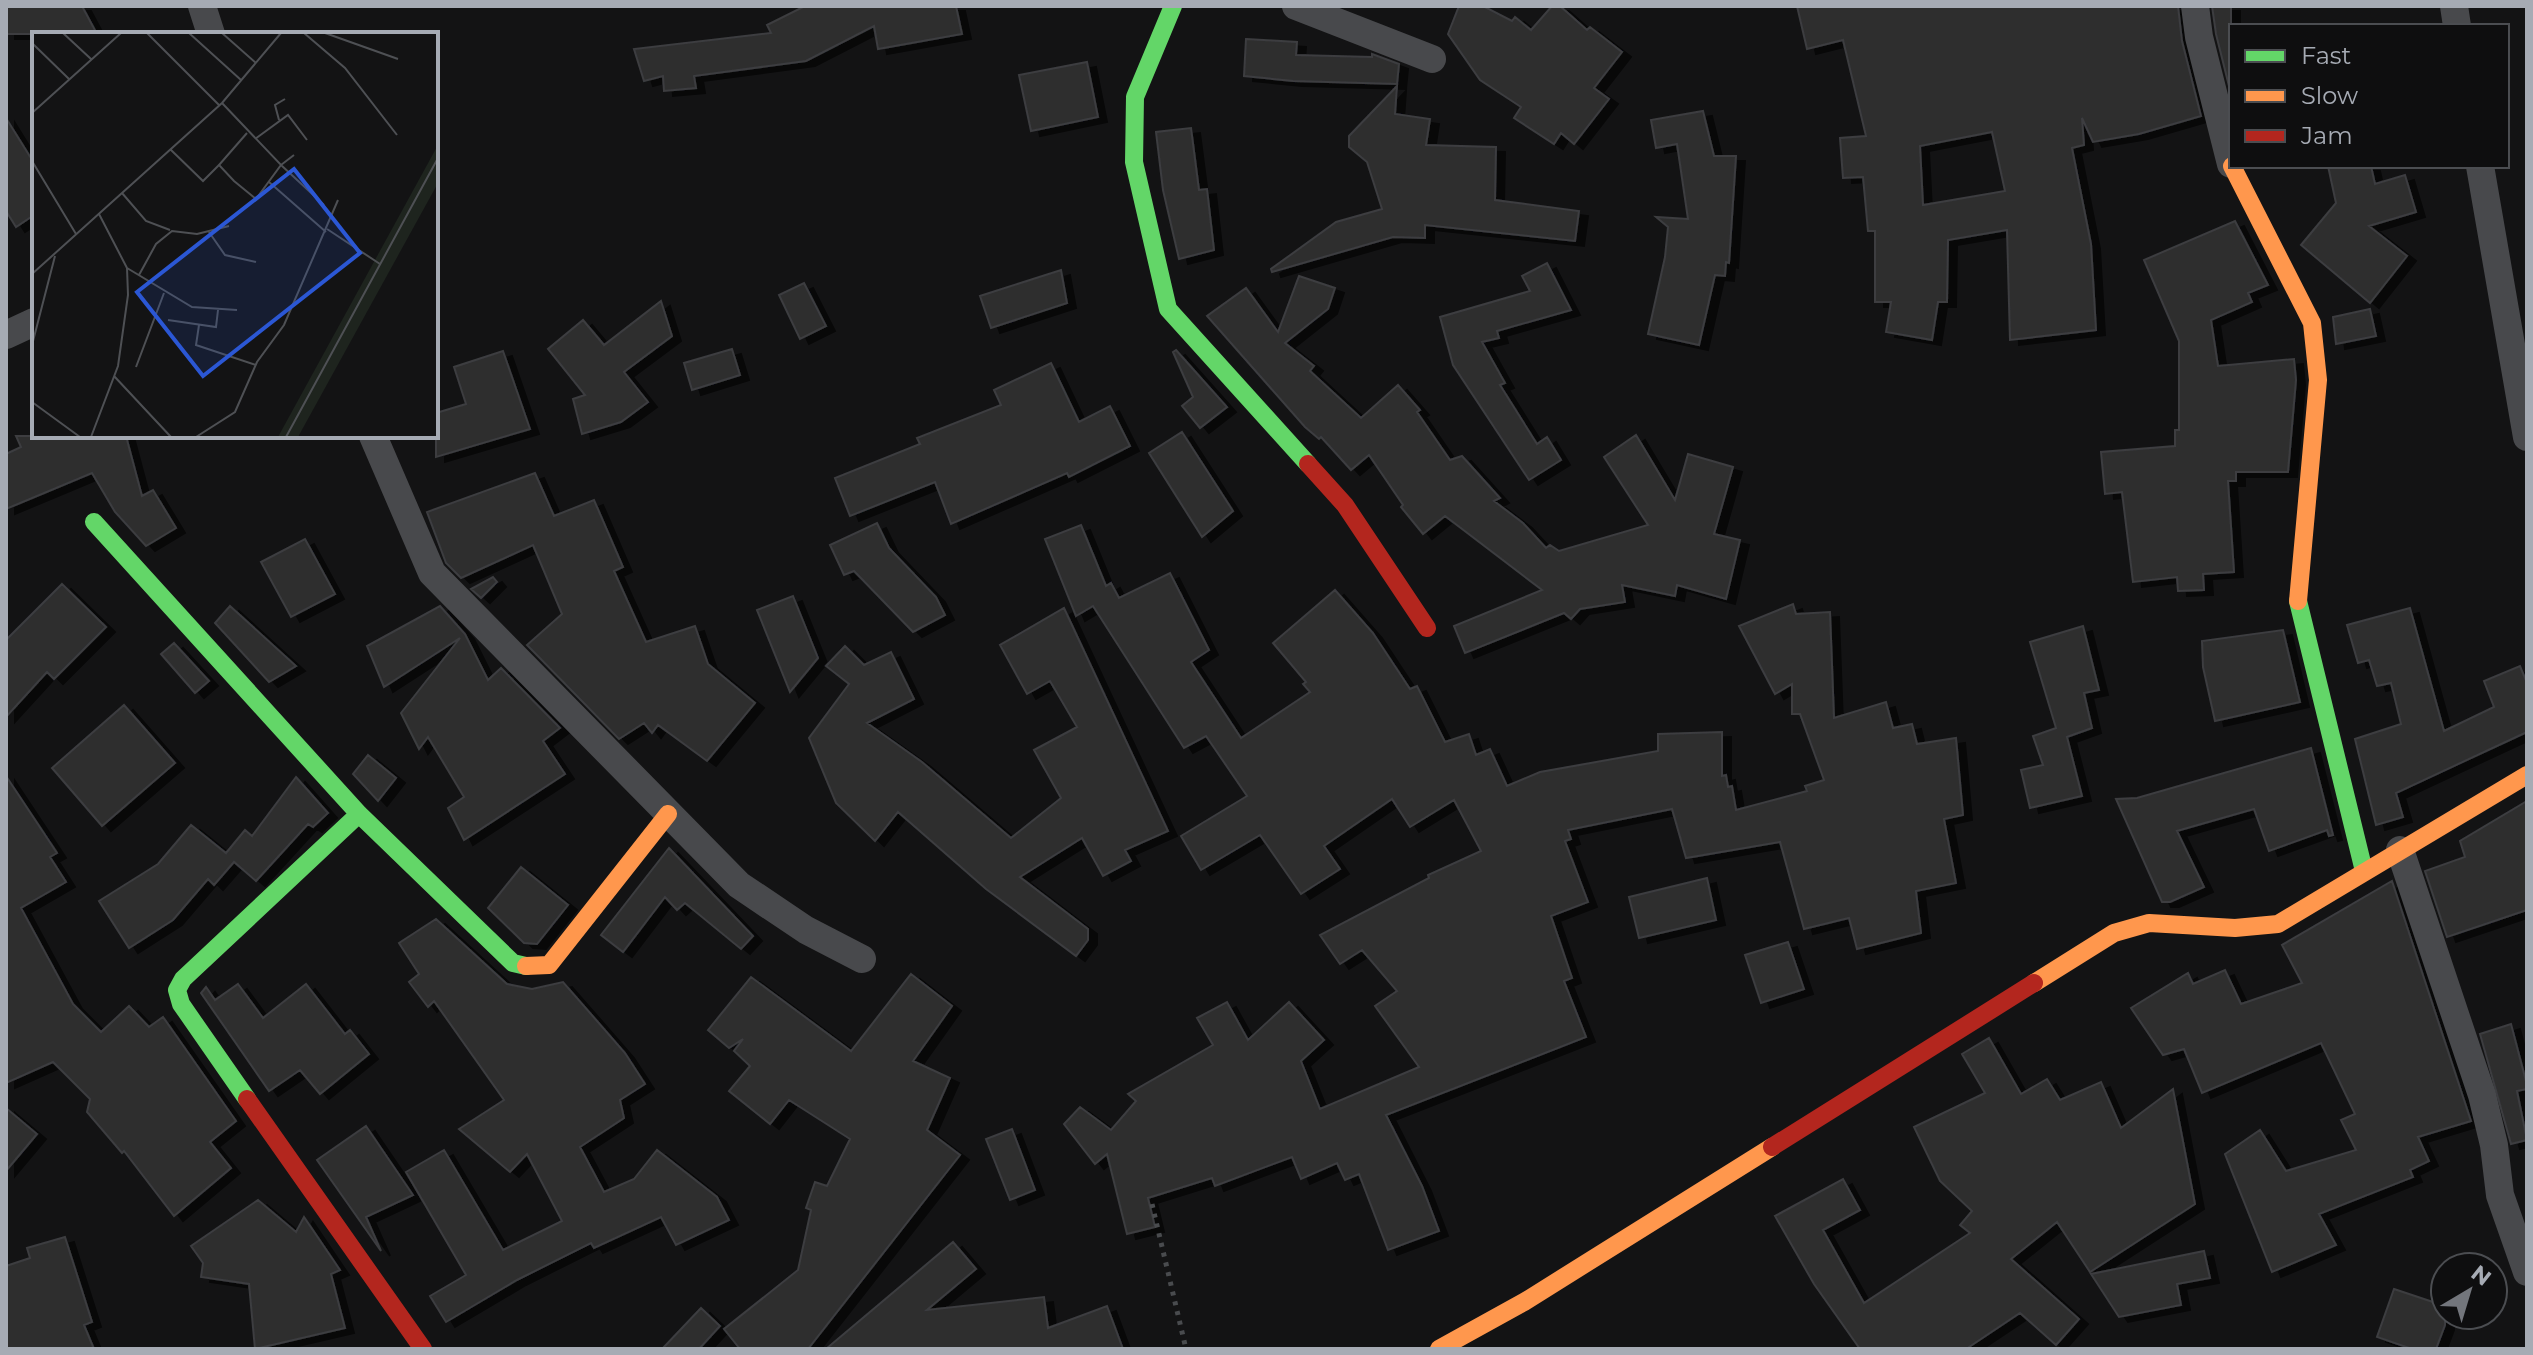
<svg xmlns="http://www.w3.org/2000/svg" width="2533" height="1355" viewBox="0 0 2533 1355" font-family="Montserrat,sans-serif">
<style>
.building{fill:#2e2e2f;stroke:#3c3d40;stroke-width:2;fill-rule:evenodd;filter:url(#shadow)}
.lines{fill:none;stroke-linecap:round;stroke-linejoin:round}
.path{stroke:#494b4e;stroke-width:5;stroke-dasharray:4 6;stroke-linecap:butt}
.street{stroke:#48494c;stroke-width:28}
.fast{stroke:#63d668;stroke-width:18}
.slow{stroke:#ff974d;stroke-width:18}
.jam{stroke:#b3261e;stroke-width:18}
.inset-road{fill:none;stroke:#4e5054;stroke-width:2}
.view{fill:#2b57d4;fill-opacity:0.15;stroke:#2b57d4;stroke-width:4}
.inset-edge{fill:none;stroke:#a6abb4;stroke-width:4}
</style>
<defs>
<filter id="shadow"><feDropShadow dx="9" dy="5" stdDeviation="0" flood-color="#0009"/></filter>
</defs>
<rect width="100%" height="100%" fill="#131314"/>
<path class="building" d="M6 6H82L97 34H6Z
M805 6H956L962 34 878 49 874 26 806 61 694 76 696 88 664 91 663 76 644 81 634 49 771 33 767 25Z
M1459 6H1483L1512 21 1515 17 1531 30 1552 6H1560L1587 30 1590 27 1622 52 1594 88 1609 99 1574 144 1561 133 1554 144 1514 118 1521 107 1480 80 1448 34Z
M1797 6H2178L2182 41 2201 116 2139 134 2093 142 2082 118 2084 145 2072 148 2091 244 2096 330 2010 340 2007 230 1948 240 1947 302H1938L1932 340 1886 332 1891 302H1875V231H1868L1863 177 1843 178 1840 138 1866 136 1843 40 1807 49ZM1992 132 2005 191 1923 205 1920 146Z
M2212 6H2231V94L2216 34Z
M1246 39 1297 42 1296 55 1372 57V54L1399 64 1397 84 1293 81 1244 76Z
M1087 62 1098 117 1031 131 1019 75Z
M1397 86 1395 114 1430 119 1426 145 1496 147 1495 200 1579 211 1575 241 1425 225V238L1393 237 1272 272 1271 269 1336 222 1382 209 1367 162 1349 147V136Z
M1703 111 1714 156H1736L1729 263 1726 262 1725 276 1715 275 1699 345 1648 334 1665 257 1668 227 1656 217 1688 219 1677 144 1656 148 1651 120Z
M6 118 34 163V215L16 227 6 211Z
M1191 128 1199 190 1207 189 1214 250 1179 259 1163 190 1156 132Z
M2328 166H2371L2375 184 2405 175 2416 212 2369 226 2407 256 2370 303 2301 245 2336 203Z
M2235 221 2268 285 2248 293 2252 302 2211 320 2218 366 2294 359 2296 380 2288 472H2236V481H2228L2234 572 2203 574 2204 590 2178 591 2177 577 2133 582 2122 492 2105 494 2101 452 2175 446V430H2179V341L2144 260Z
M1547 263 1571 310 1497 331 1499 338 1482 342 1505 383 1500 385 1537 444 1547 437 1561 460 1529 480 1453 365 1440 317 1530 291 1522 276Z
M1061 270 1067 303 991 328 980 296Z
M1299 276 1335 288 1328 309 1285 343 1314 366 1310 371 1361 418 1398 385 1420 410 1417 412 1450 460 1462 456 1500 498 1494 501 1523 523 1546 548 1550 545 1559 551 1648 525 1604 457 1636 435 1675 500 1688 454 1733 467 1714 534 1740 540 1726 599 1677 585 1675 596 1622 585 1625 602 1580 609 1571 619 1564 613 1465 653 1454 626 1542 590 1445 516 1423 534 1401 507 1403 505 1369 455 1351 470 1321 437 1319 439 1305 427 1207 316 1246 288 1278 332Z
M804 283 826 326 800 339 779 295Z
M661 301 672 336 624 372 648 402 621 422 582 434 573 399 585 395 548 349 583 320 604 345Z
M2370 309 2376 336 2336 344 2333 317Z
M732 349 740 375 692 390 684 363Z
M1176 350 1227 407 1200 428 1182 406 1193 397 1173 352Z
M503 351 530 429 436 457V413L466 404 454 367Z
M1051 363 1079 422 1110 406 1130 446 1069 477 1067 473 951 524 935 482 850 516 835 478 920 444 917 438 1001 405 994 390Z
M1182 432 1233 511 1202 537 1149 453Z
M16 436H126L142 496 153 490 176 528 146 546 115 512 92 473 6 509V454L21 447Z
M535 473 554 516 594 500 623 567 614 571 646 642 695 626 708 664 755 703 707 761 658 725 652 733 644 723 619 739 527 645 562 614 533 545 461 578 446 563 427 512Z
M877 523 889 548 936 597 945 615 913 632 854 571 844 575 830 545Z
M1081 525 1106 586 1111 583 1119 598 1170 573 1209 650 1191 662 1241 738 1310 692 1303 684 1306 682 1273 643 1335 590 1373 633 1410 689 1417 686 1445 742 1469 734 1476 755 1490 749 1507 786 1540 772 1658 751V734L1722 732V776L1726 775 1728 787 1732 786 1736 810 1807 791 1805 786 1824 780 1800 714H1792V684L1775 694 1739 626 1793 604 1796 614 1830 612 1834 718 1886 702 1893 728 1912 724 1917 744 1956 738 1963 815 1944 819 1956 883 1916 891 1921 933 1857 949 1849 918 1804 929 1780 842 1686 858 1672 809 1568 830 1571 839 1565 841 1588 902 1551 916 1572 978 1564 981 1586 1037 1386 1115 1422 1186 1439 1231 1388 1250 1359 1174 1345 1180 1337 1163 1301 1179 1292 1157 1215 1186 1212 1178 1148 1198 1155 1227 1127 1234 1107 1154 1095 1164 1064 1124 1080 1107 1111 1130 1136 1101 1128 1094 1213 1045 1197 1018 1227 1002 1248 1040 1289 1002 1324 1040 1301 1061 1320 1109 1419 1067 1375 1006 1397 991 1362 950 1340 964 1320 935 1429 878 1428 875 1481 851 1454 800 1410 827 1392 799 1324 846 1340 869 1301 894 1260 835 1201 870 1181 836 1247 796 1206 736 1184 748 1093 606 1076 616 1045 539Z
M305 539 335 594 291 617 261 562Z
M493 577 497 582 481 598 471 589Z
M62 584 106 627 54 679 47 672 6 717V640Z
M793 596 818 658 790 692 757 610Z
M230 606 296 666 269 682 215 623Z
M440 606 465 634 488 680 501 668 560 728 543 741 565 774 464 840 448 808 464 797 428 737 419 749 401 713 460 638 384 687 367 646Z
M1064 608 1168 831 1125 850 1131 861 1103 876 1082 838 1020 877 1088 929V940L1076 956 986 889 898 812 875 841 836 803 809 738 849 684 826 666 845 646 864 665 891 652 914 699 867 723 922 762 1011 838 1061 798 1034 750 1077 727 1050 681 1027 694 1000 645Z
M2410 608 2444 731 2494 707 2484 681 2520 666 2527 683V732L2396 793 2403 817 2376 825 2355 739 2401 724 2391 683 2377 686 2369 660 2358 663 2347 625Z
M2083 626 2099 690 2084 693 2092 728 2067 737 2082 796 2030 808 2021 770 2043 765 2033 736 2056 728 2030 642Z
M2283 630 2300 702 2215 721 2203 667 2202 641Z
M174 643 209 681 195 693 161 654Z
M124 705 175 763 102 826 52 768Z
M2311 748 2333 835 2329 836 2327 830 2269 851 2254 809 2177 831 2204 887 2170 902H2162L2116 799 2137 798Z
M368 755 396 778 378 801 353 774Z
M6 776 57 853 50 857 66 882 21 908 73 1004 101 1032 129 1006 149 1027 163 1017 236 1121 210 1142 231 1168 174 1216 124 1151 122 1153 87 1112 90 1099 53 1062 6 1083Z
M296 777 328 813 313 827 308 824 256 881 234 862 214 885 208 879 173 920 129 948 99 901 158 864 191 825 226 853 245 830 252 836Z
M2527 801V910L2447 937 2425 871 2465 857 2460 841Z
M669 848 753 936 741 949 685 903 677 910 665 897 623 952 601 935Z
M521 867 568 905 537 944 524 943 488 908Z
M1707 878 1716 920 1639 938 1629 897Z
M2392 881 2471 1121 2418 1137 2429 1161 2410 1170 2413 1177 2319 1214 2336 1245 2272 1272 2225 1154 2260 1130 2286 1171 2356 1150 2341 1120 2355 1114 2321 1043 2202 1093 2184 1049 2163 1055 2131 1008 2188 973 2193 984 2225 970 2241 1004 2302 983 2282 945Z
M436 919 507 984 532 989 563 982 625 1053 645 1084 620 1100 624 1118 580 1147 604 1192 634 1179 657 1150 717 1197 729 1220 676 1245 661 1217 594 1248 591 1243 517 1280 446 1322 430 1296 466 1275 406 1172 444 1150 503 1250 562 1221 527 1154 510 1172 459 1129 504 1100 434 1001 428 1007 409 982 419 974 399 943Z
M1788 942 1804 989 1761 1003 1745 955Z
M911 974 952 1006 913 1061 950 1078 927 1130 960 1155 808 1349H740L724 1329 798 1270 811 1210 806 1208 815 1182 827 1186 850 1139 789 1100 770 1124 729 1091 750 1066 734 1051 743 1039 729 1048 708 1030 751 977 851 1051Z
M238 984 263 1018 306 984 345 1034 350 1030 369 1054 320 1094 300 1070 269 1091 201 993 206 987 215 1000Z
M2511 1024 2527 1085V1089L2517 1091 2527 1140 2511 1144 2480 1034Z
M1989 1038 2021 1094 2047 1079 2060 1100 2101 1082 2121 1128 2173 1089 2195 1204 2090 1272 2057 1222 2011 1259 2079 1319 2056 1345 2020 1313 1966 1349H1860L1814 1284 1775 1216 1843 1179 1860 1210 1823 1230 1864 1303 1970 1233 1960 1225 1972 1211 1940 1181 1914 1127 1985 1093 1962 1054Z
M6 1108 37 1134 6 1171Z
M366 1126 413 1195 366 1217 381 1251 317 1160Z
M1012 1129 1035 1190 1010 1200 986 1139Z
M258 1200 296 1232 304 1217 340 1270 331 1274 345 1328 255 1349 249 1284 201 1277 203 1263 191 1246Z
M65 1237 92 1322 84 1325 94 1349H6V1266L30 1258 27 1248Z
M953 1242 976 1269 927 1310 1044 1297 1048 1328 1107 1306 1123 1349H826Z
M2204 1251 2210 1278 2177 1284 2181 1305 2119 1317 2091 1274Z
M2394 1289 2445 1306V1325L2436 1349H2412L2377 1337Z
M701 1308 720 1326 699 1349H662Z"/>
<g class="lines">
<path class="path" d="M1152 1204 1186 1349"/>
<path class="street" d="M202 6 211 34
M1296 6 1432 59
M2195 6 2199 37 2231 164
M2454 6 2457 26
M2480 166 2527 437
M6 335 34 322
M373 436 432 573 739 885 806 930 862 959
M2400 850 2482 1095 2494 1145 2500 1195 2527 1272"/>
<path class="fast" d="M1173 6 1135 97 1134 162 1168 309 1308 464
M94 522 359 814 513 963 526 966
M2298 601 2364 871
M247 1099 181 1004 177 990 183 979 359 814"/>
<path class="slow" d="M2232 166 2312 323 2318 380 2298 601
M526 966 549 965 668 814
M2034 983 2114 933 2149 923 2235 928 2278 924 2527 775
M1439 1349 1524 1302 1772 1147"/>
<path class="jam" d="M1308 464 1345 505 1427 628
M247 1099 423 1349
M1772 1147 2034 983"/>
</g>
<g transform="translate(32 32)">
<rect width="406" height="406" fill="#131314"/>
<path d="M406 113V151L266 405H246Z" fill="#1e241e"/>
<path class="inset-road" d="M31 1 59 27M115 1 187 73M157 1 209 48M190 1 224 31M272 1 313 36 365 103M293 1 366 27M0 11 37 47M190 71 249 133 262 123M0 81 89 1M247 88 243 73 253 67M215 101 187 133 202 149 224 167 249 133 292 173M223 107 256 83 275 108M138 117 171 149 187 133M0 129 44 202M237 150 294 200M90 161 114 189 138 198M295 197 348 232M177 200 193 223 224 230M95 236 160 275 205 278M0 242 190 71 249 1M107 243 124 212 140 199 165 202 197 194M136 288 184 295 186 278M167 293 164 313 224 333M0 313 23 224M104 335 132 261M82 344 139 405M0 370 48 405M59 405 86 334 96 263 95 236 67 182M164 405 203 380 225 330 252 293 306 168M254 405 406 126"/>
<path class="view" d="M262 137 328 221 171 344 105 260Z"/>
<rect width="406" height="406" class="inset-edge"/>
</g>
<rect width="2533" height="1355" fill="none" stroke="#a6abb4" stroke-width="16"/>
<rect x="2229" y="24" width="280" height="144" fill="#0e0e0f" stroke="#4b4d51" stroke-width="2"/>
<rect x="2245" y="50" width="40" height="12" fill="#63d668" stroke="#4b4d51" stroke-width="2"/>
<text x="2301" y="64" font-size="24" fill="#a6abb4">Fast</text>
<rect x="2245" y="90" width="40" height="12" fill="#ff974d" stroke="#4b4d51" stroke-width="2"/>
<text x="2301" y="104" font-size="24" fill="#a6abb4">Slow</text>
<rect x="2245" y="130" width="40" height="12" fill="#b3261e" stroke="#4b4d51" stroke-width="2"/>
<text x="2301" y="144" font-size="24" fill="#a6abb4">Jam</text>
<g transform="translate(2469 1291) rotate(38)"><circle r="38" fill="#0e0e0f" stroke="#4b4d51" stroke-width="2"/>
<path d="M0-6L14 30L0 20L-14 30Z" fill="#73767c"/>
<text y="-12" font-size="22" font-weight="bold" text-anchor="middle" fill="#a6abb4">N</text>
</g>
</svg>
